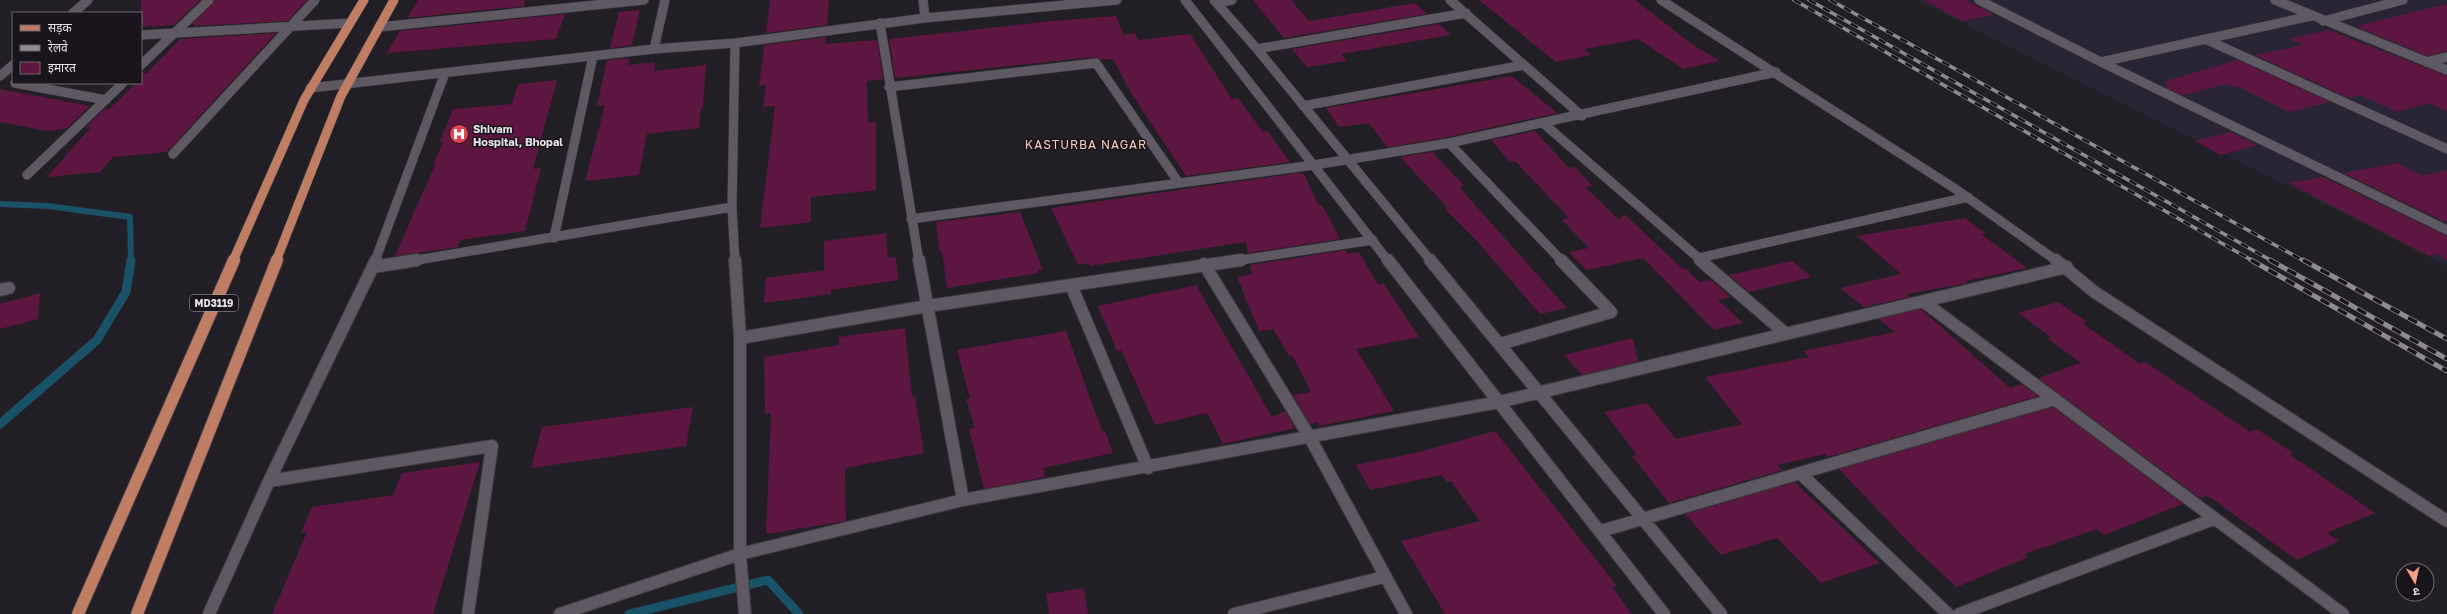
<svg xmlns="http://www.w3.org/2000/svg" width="2447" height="614" viewBox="0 0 2447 614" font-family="'Golos Text','Noto Sans Devanagari',sans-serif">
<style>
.commercial{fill:#292434}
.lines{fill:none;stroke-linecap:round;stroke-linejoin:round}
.stream-far1{stroke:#195267;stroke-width:6}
.stream{stroke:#195267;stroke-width:9}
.building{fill:#5d1640}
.service-casing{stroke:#3c383f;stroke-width:10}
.minor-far1-casing{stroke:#3c383f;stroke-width:10}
.minor-casing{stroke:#3c383f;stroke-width:14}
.primary-far1-casing{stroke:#3c383f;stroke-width:10}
.primary-casing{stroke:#3c383f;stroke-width:14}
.service{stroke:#5e5862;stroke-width:9}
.minor-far1{stroke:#5e5862;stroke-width:9}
.minor{stroke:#5e5862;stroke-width:12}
.primary-far1{stroke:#bf7d64;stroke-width:9}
.primary{stroke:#bf7d64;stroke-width:12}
.rail-far1-casing{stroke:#8d8a91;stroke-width:3.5}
.rail-casing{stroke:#8d8a91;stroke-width:5}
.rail-far1{stroke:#19141c;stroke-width:2.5;stroke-dasharray:8;stroke-linecap:butt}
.rail{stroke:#19141c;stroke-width:3.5;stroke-dasharray:10;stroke-linecap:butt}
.labels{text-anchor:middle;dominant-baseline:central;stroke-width:3;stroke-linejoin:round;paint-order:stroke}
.shield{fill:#19141c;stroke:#a8a5ac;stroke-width:1}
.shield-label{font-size:10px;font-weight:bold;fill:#e6e3e9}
.poi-label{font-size:11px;font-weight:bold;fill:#e6e3e9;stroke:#19141c;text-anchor:start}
.neighbourhood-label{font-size:12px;letter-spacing:1px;fill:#fbcbba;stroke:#19141c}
</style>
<rect width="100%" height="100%" fill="#221e26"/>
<path class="commercial" d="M1916 0H2447V266Z"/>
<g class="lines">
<path class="stream-far1" d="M0 204 48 206 130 217 131 261"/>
<path class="stream" d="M0 424 97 340 126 292 131 260
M629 614 768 580 799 614"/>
</g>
<path class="building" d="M141 0H200L174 25 141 27Z
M215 0H307L288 21 193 26 195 24H192Z
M418 0H524L525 6 407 18Z
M770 0H829L827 25 766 33Z
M1253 0H1291L1309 21 1415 3 1427 14 1284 38Z
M1479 0H1635L1693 45 1720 61 1683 69 1638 39 1584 49 1591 55 1556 62Z
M1924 0H1965L1994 15 1963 21Z
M2447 4V51L2427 56 2356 26Z
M640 10 632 45 610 48 619 12Z
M565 14 556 39 387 53 400 31Z
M1116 16 1124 35 1135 33 1138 40 1190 34 1232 99 1238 98 1263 132 1267 131 1290 162 1186 176 1131 93 1113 59 1101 60 1095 57 895 78 889 39 1052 21Z
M1439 24 1451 35 1341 54 1347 61 1307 67 1292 49Z
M2328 30 2447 76V111L2429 103 2397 112 2360 95 2349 98 2255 55 2304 45 2290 39Z
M276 33 167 152 113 157 100 172 47 177 91 127 85 128 104 109 108 110 136 83H141V73H147L180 39Z
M826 37 825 44 877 40 883 79 867 81 868 123 876 122V190L811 197V222L760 228 775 106 763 107 766 85 759 86 764 45Z
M629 58 628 65 655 62 654 71 706 65 703 108H701L699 128 647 134 639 175 585 181 605 105 597 106 607 60Z
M2238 60 2330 102 2289 112 2237 86 2234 87 2227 84 2182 95 2167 88 2166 81Z
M1512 76 1557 113 1448 137 1390 147 1386 146 1369 123 1339 127 1326 108Z
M557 80 533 169 541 168 525 231 460 240 458 247 395 256 435 165H433L443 142 439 143 453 109 512 104 518 84Z
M0 89 90 106 66 129 46 131 0 122Z
M1535 131 1569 168 1575 167 1593 186 1585 187 1619 220 1624 214 1683 269H1686L1700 282 1711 280 1731 297 1718 300 1743 323 1714 330 1643 258 1586 270 1569 252 1589 248 1562 220 1569 218 1515 161 1510 162 1491 140Z
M2230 132 2257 145 2221 155 2195 141Z
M1432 152 1464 185 1460 188 1567 308 1540 314 1477 241 1445 209 1448 208 1400 157Z
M2397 163 2422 176 2447 170V223L2343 173Z
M1298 173 1304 174 1318 205H1322L1340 239 1248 253 1246 242 1090 266 1089 263 1078 265 1051 208Z
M2323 177 2447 236V260L2435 253 2429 256 2289 183Z
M1020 212 1043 270H1038V273L947 288 942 251H939L936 222Z
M1965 218 1986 234H1981L2027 268 1966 281 1968 283 1907 294 1909 297 1864 307 1840 288 1901 274 1857 236Z
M886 233 888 258 896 257 898 280 831 290V294L764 303 766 278 824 270V241Z
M1346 250 1348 254 1359 252 1378 285 1384 284 1419 337 1356 349 1394 411 1319 426 1317 422 1310 424 1293 395 1311 392 1292 355 1289 356 1273 329 1259 331 1237 277 1252 274 1250 265Z
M1792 261 1812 277 1749 292 1729 275Z
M1196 285 1272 417 1285 411 1295 428 1223 444 1207 413 1155 425 1121 350 1117 351 1098 306Z
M40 293 38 319 0 329V304Z
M2058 302 2087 322 2082 323 2140 364 2145 362 2250 432 2257 429 2293 453 2289 454 2375 513 2327 533 2339 541 2297 560 2211 498 2206 496 2200 498 2038 378 2081 363 2047 338 2051 337 2018 313Z
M1921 309 2010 388 2021 384 2038 396 1828 457 1825 454 1777 465 1783 470 1669 503 1632 456 1637 455 1604 412 1647 403 1676 439 1742 424 1705 377 1809 357 1803 351 1895 332 1879 319Z
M905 328 912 397 915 396 924 453 845 468 846 521 766 534 771 413 765 414 764 357 839 345V337Z
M1066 331 1102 431H1105L1113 453 1043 468 1045 477 984 489 969 429 975 428 966 399 970 398 957 350Z
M1633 338 1638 361 1627 364 1582 375 1564 355Z
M693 407 686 446 531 468 542 427Z
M2053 407 2183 504 2104 535 2097 529 2024 554 2028 557 1957 587 1916 550 1839 469Z
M1495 431 1617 586 1612 587 1632 614H1445L1401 541 1480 521 1451 481 1447 482 1442 475 1370 490 1356 465 1419 452Z
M480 462 433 614H272L307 532 301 533 312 507 393 495 402 473Z
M1795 482 1879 563 1821 583 1777 538 1721 555 1685 514Z
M1084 588 1088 614H1049L1046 594Z"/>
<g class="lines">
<g class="service-casing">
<path id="service" d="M2323 21 2403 0
M2426 62 2447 57"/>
</g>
<g class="minor-far1-casing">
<path id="minor-far1" d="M923 0 925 18
M1185 0 1388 261
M1214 0 1257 49 1431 261
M1450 0 1582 116
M1661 0 1954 188 2057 261
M1979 0 2101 62 2447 230
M2275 0 2447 70
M1217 3 1232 0
M73 13 88 0
M880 23 919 261
M379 27 644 0
M141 35 350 23
M2205 39 2447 149
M735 43 732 207 735 261
M654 49 665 0
M1257 49 1466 13
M2101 62 2311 16
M141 65 209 0
M0 76 13 65
M15 83 106 100
M889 87 1096 63 1179 183
M310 88 654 49 735 43 925 18 1117 0
M1303 106 1524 65
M1543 123 1702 261
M1449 143 1562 261
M173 154 315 0
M27 175 123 83
M911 219 1314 165 1449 143 1776 72
M554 238 593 56
M1699 258 1968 197
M375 261 445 73
M411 261 732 207
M1234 261 1373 240"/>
</g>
<g class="minor-casing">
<path id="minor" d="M735 260 740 338V554L745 614
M919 260 963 500
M1388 260 1664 614
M1430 260 1721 614
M1700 260 1785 333
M2056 260 2093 291 2447 521
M1204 264 1309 436 1406 614
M373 267 417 260
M1071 285 1148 468
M0 290 9 288
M1924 302 2343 614
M740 338 928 306 1241 260
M1500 344 1611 312 1561 260
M1801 474 1948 614
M269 481 492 446 468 614
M1601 531 2055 399
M209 614 269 481 376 260
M560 614 740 554 963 500 1499 402 2067 267
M1234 614 1384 577
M1959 614 2214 519"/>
</g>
<g class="primary-far1-casing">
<path id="primary-far1" d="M233 261 304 100 364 0
M276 261 341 96 394 0"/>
</g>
<g class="primary-casing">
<path id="primary" d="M78 614 234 260
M137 614 277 260"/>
</g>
<use href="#service" class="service"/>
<use href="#minor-far1" class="minor-far1"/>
<use href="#minor" class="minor"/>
<use href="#primary-far1" class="primary-far1"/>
<use href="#primary" class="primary"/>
<g class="rail-far1-casing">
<path id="rail-far1" d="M1794 0 2253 261
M1809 0 2272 261
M1830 0 2304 261"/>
</g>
<g class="rail-casing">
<path id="rail" d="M2251 260 2447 371
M2270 260 2447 359
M2303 260 2447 339"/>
</g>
<use href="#rail-far1" class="rail-far1"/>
<use href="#rail" class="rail"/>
</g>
<defs>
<g id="hospital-disc" transform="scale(1)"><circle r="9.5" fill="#e0444e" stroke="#19141c"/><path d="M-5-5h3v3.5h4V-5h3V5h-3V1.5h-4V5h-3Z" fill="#fff"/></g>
</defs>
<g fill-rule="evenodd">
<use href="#hospital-disc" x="459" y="134"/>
</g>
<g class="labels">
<rect class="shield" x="190" y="295" width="48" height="16" rx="3"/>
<g class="shield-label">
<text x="214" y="303">MD3119</text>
</g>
<g class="poi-label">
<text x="473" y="128">Shivam<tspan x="473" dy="13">Hospital, Bhopal</tspan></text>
</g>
<g class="neighbourhood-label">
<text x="1086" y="144">KASTURBA NAGAR</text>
</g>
</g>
<rect x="12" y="12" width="130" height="72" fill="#19141c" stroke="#6b676e"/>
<rect x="20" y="25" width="20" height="6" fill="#bf7d64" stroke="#6b676e"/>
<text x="48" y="32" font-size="12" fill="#e6e3e9">सड़क</text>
<rect x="20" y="45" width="20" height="6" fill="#8d8a91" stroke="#6b676e"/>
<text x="48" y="52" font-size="12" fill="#e6e3e9">रेलवे</text>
<rect x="20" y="62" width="20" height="12" fill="#5d1640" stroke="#6b676e"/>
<text x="48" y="72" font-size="12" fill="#e6e3e9">इमारत</text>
<g transform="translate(2415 582) rotate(171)"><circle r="19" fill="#19141c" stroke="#6b676e"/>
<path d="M0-3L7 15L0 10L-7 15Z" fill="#f3a082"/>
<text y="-6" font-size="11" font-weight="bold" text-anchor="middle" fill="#e6e3e9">उ</text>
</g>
</svg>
